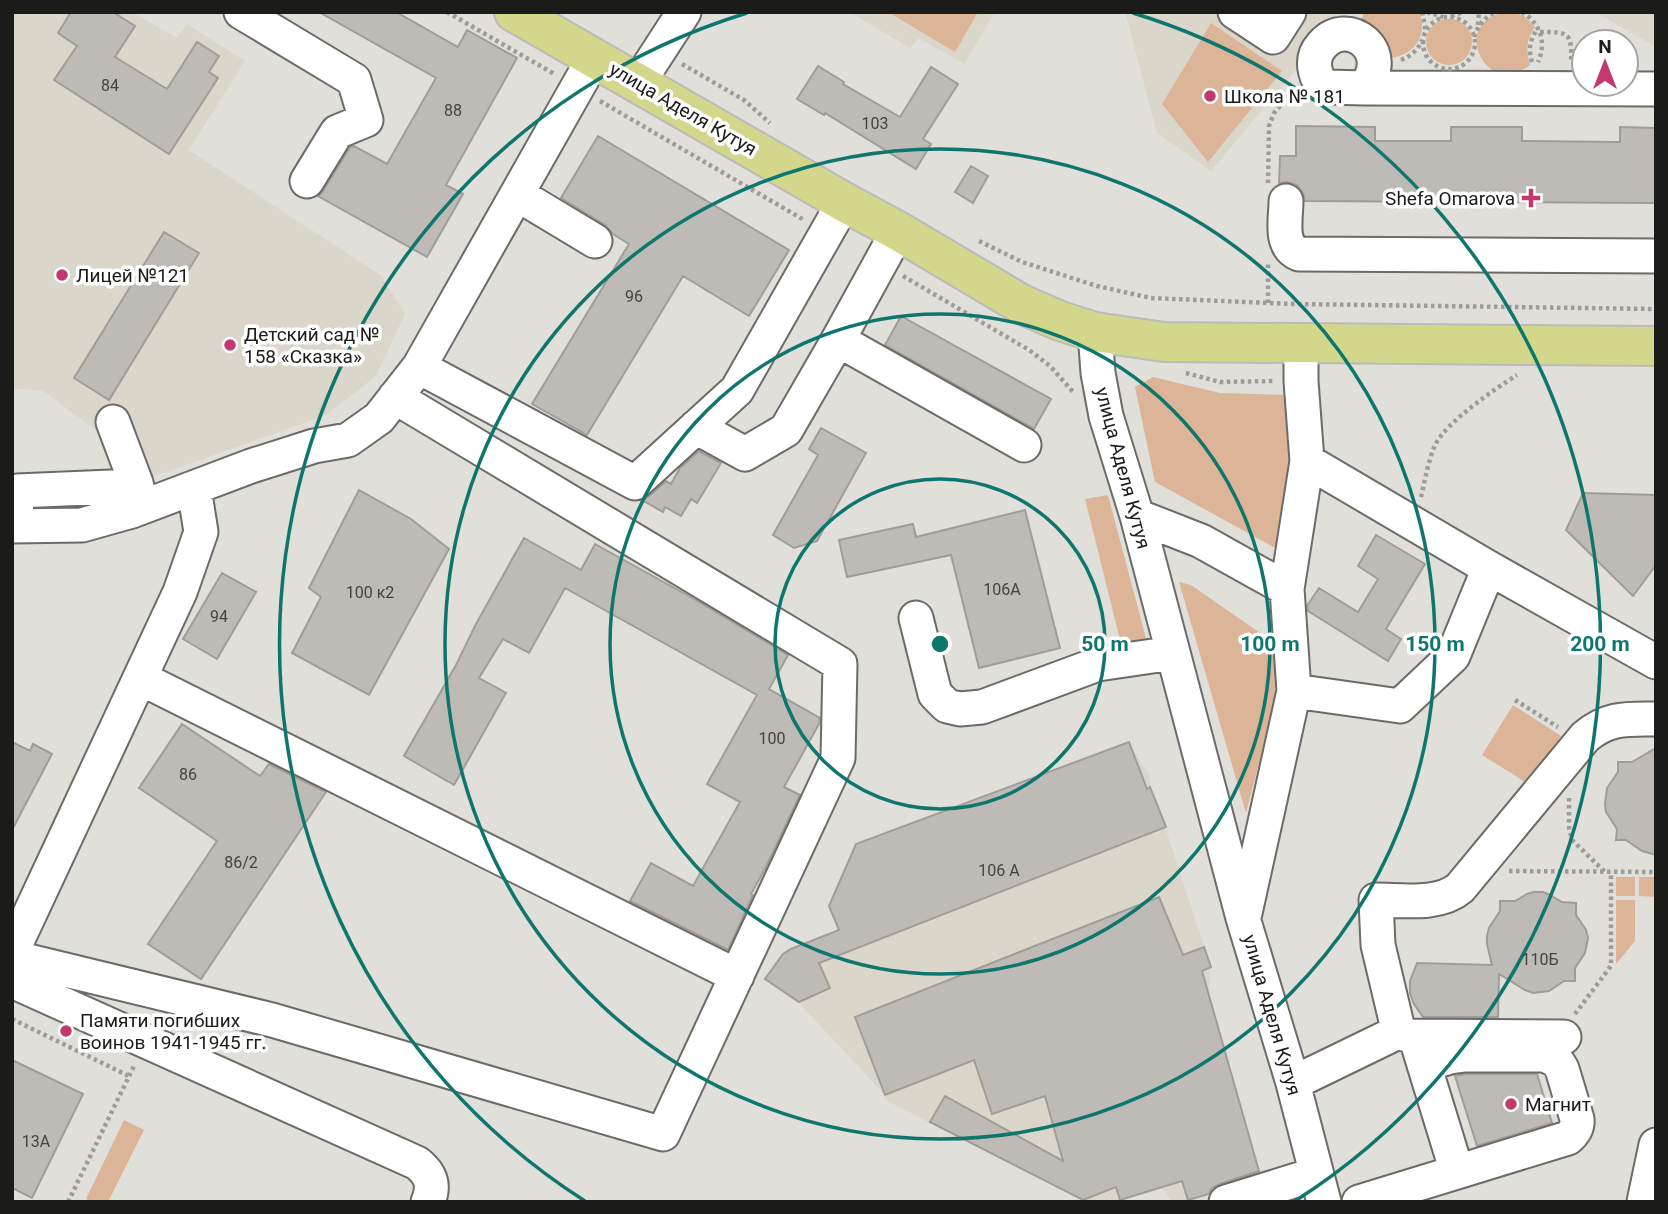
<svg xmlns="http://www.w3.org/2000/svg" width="1668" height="1214" viewBox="0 0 1668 1214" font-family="Roboto,sans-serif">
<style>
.built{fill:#dad7ca}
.green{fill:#dcb498}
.building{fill:#bebbb7;stroke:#a09d98;stroke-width:2}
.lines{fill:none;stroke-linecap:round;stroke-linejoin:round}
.minor-casing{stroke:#6c6b67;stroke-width:37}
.major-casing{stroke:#bbbbba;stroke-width:42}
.path{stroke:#9d9c98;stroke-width:4.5;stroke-dasharray:3.5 3.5;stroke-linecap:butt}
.minor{stroke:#fff;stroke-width:33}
.major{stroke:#d3d78b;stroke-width:38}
.ring{fill:none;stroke:#0f766e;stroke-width:3.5}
.poi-dot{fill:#c3386f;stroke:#fff;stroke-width:2.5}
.labels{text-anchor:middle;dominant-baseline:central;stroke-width:7;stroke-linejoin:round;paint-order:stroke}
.number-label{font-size:16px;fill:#444340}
.poi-label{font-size:19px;fill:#1b1b19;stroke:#fff;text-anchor:start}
.street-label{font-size:19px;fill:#1b1b19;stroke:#fff}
.centre{fill:#0f766e;stroke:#fff;stroke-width:3.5}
.ring-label{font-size:21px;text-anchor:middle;font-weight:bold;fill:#0f766e;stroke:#fff;stroke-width:7;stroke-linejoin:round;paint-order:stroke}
</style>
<rect width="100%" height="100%" fill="#e1dfda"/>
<path class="built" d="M12 12H132L177 38 187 24 245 61 189 150 382 276 405 314 376 376 326 415 124 487 101 434 42 390 12 389Z
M849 12H995L964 64 919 38 910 48Z
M1125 12H1344L1211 171 1157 133Z
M1595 12H1656V47Z
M1131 741 1129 744 1150 775V787L1165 827 1211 967 1209 994 1264 1188 1226 1189 1188 1200 1172 1201 1161 1188 1120 1200H1083L885 1100V1095L799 1003 765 979 783 954 791 949 838 930 832 913 839 882 856 844Z"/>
<path class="green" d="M888 12H978L955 52Z
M1364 12H1419C1429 36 1413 57 1388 58L1360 26Z
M1512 12 1524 16 1535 27C1526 39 1526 51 1530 65 1483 102 1447 14 1512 12Z
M1426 42a23 23 0 1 1 46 0a23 23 0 1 1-46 0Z
M1211 23 1282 71 1208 162 1162 104Z
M1153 377 1220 393 1289 395 1298 460 1288 555 1155 482 1135 387Z
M1108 495 1153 665 1128 672 1085 499Z
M1179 582 1191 585 1276 644 1282 675 1246 813Z
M1513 705 1561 736 1530 785 1482 755Z
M1616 877H1635V896H1616Z
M1639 877H1656V897L1639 896Z
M1616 900H1635V941L1616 964Z
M124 1120 144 1130 108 1202H92L86 1199Z"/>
<path class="building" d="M71 12H113L135 26 115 57 167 89 197 42 219 56 209 72 218 78 169 154 54 80 77 46 58 33Z
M319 12H396L458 47 467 30 517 58 446 185 463 194 427 257 318 196 323 191 350 147 354 146 387 164 436 78Z
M818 66 844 82 843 84 900 117 931 67 958 84 923 139 931 144 916 169 825 113 824 115 797 99Z
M1296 126 1375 127V141H1451V127H1522V141L1620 142V127L1656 128V203L1305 201 1303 193 1297 185 1287 182 1279 183 1280 156H1296Z
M598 136 789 250 749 316 683 276 587 435 532 404 629 244 613 234 605 225 561 198Z
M971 166 988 176 973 203 955 192Z
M164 232 199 253 109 400 74 378Z
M901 316 1051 399 1034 429 885 345Z
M821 428 866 453 817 541 794 548 773 535 818 455 809 449Z
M699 451 721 463 697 503 691 499 681 516 665 507 663 512 642 500 648 497 666 481 671 484 680 468Z
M359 490 411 519 449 549 369 695 292 653 321 597 309 588Z
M1583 493 1656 495V565L1633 596 1566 530Z
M1025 510 1060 648 979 668 951 555 847 577 839 540 913 524 916 537Z
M1376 535 1425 564 1386 629 1401 639 1388 661 1308 611 1307 606 1319 588 1358 612 1378 579 1358 566Z
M524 538 581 570 595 544 696 600 788 655 769 689 820 718 819 724 784 787 800 795 766 867 751 894 753 895 728 950 630 901 651 863 693 886 740 802 707 784 757 695 565 588 529 653 503 639 479 678 506 693 454 785 404 756 456 665 476 624Z
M222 573 256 592 217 659 183 639Z
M182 724 260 776 269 764 326 792 201 979 148 944 217 841 139 788Z
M12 742 30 751 33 744 52 754 12 830Z
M1129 742 1147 789 1150 787 1166 827 819 963 830 988 799 1002 765 979 783 954 791 949 839 930 829 906 856 844Z
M1656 748V855L1642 851 1626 840H1616L1617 829 1606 812 1605 804 1607 788 1618 772V762H1632Z
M1534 892H1543L1550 895 1562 902 1576 903V915L1586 930 1588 938 1585 953 1575 968V981H1564L1549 991 1533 993 1525 990 1499 974 1498 1017H1423L1414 1004 1410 993V981L1417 963 1492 965 1487 944V936L1489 928 1500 911V901H1515L1527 894Z
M1159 897 1183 955 1204 947 1211 967 1202 971 1259 1171 1220 1184 1212 1188 1209 1194 1188 1200 1182 1181 1120 1200 1116 1187 1083 1200 930 1122 945 1096 1063 1161 1045 1096 992 1114 974 1060 885 1095 855 1017Z
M12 1060 83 1094 32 1198 12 1188Z
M1466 1074H1537L1552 1123 1477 1146 1455 1076Z"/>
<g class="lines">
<g class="minor-casing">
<path id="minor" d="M241 12 354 80 366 120 337 132 307 181
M1235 12 1273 37 1289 12
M638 83 684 12
M1364 88C1395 52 1348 15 1322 45 1312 56 1313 68 1319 81L1328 87 1364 88 1656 89
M517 194 595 241
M1286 201C1286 219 1279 246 1299 254L1656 256
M898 231 838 340 1024 445
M1095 332 1098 373 1106 416 1137 516 1243 918 1293 1083 1324 1202
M419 367 635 483 737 390 844 202
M113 422 136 483 142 507
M696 427 745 454 786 430 838 340
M1307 461 1489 568 1656 662
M1137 516 1201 541 1287 589
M12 526 82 525 132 511 251 466 314 446 348 440 379 418 419 367 594 58
M16 526 17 491 111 487 132 511
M916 618 935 694 947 706 960 709 982 707 1098 664 1173 653
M140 678 737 976
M1294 691 1400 706 1453 656 1489 568
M1245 913 1294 691 1287 589 1307 461 1301 381V344
M12 952 180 592 201 532 194 488
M12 957 272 1020 663 1134 838 758 840 664 395 397
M12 981 417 1163C431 1174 435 1185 428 1202
M1564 1037 1410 1036 1401 1033 1398 1029 1378 945 1376 900C1402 900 1439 906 1460 888L1585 737C1608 717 1627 719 1656 719
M1424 1065 1450 1057 1465 1055H1545L1557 1061 1562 1069 1577 1119C1578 1127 1575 1132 1568 1138L1457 1172
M1293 1083 1400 1031
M1226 1202 1316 1174
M1359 1202 1457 1172 1418 1045
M1644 1202 1656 1145"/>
</g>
<g class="major-casing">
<path id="major" d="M514 12 844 202 898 231 1021 304 1060 321 1095 332 1164 342 1656 346"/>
</g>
<path class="path" d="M447 12 556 75
M1422 12 1425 26V32
M1427 12 1443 17
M1522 12C1540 23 1547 42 1538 62
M1451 16 1464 12
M1423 43a26 26 0 1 1 52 0a26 26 0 1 1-52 0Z
M1478 25 1479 12
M1540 32C1569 32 1572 32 1571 62
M1474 37C1478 26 1484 17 1496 12
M1401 60C1411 56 1418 50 1422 40
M1532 62C1528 49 1530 39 1538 28
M682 64 744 100 770 123
M600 101 804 220
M1268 183 1269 126 1274 113 1295 89
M979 241 1022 262 1097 286 1151 298 1294 304 1656 309
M903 276 1029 350 1050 366 1074 393
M1268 303V262
M1186 373 1220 382 1274 381
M1421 497C1425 481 1428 461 1435 445 1446 422 1495 389 1517 375
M1515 700 1558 727
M1569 798V828L1572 840 1605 872
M1509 871 1656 872
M1575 1014 1611 966V872
M12 1019 129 1076
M68 1202 135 1064"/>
<use href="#minor" class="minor"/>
<use href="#major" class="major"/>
</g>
<g class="ring">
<circle cx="940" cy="644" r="165"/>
<circle cx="940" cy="644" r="330"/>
<circle cx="940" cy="644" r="495"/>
<path d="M585 1201A660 660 0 0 1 747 13M1133 13A660 660 0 0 1 1295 1201"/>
</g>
<g class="poi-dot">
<circle cx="1210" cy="96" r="7"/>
<path d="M1527.5 187.5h7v7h7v7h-7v7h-7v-7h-7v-7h7z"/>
<circle cx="62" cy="275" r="7"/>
<circle cx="230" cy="345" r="7"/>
<circle cx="66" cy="1031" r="7"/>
<circle cx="1511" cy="1104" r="7"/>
</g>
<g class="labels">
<g class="number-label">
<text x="110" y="85">84</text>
<text x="453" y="110">88</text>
<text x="875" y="123">103</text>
<text x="634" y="296">96</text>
<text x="1002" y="589">106А</text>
<text x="370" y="592">100 к2</text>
<text x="219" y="616">94</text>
<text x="772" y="738">100</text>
<text x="188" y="774">86</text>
<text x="241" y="862">86/2</text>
<text x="999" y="870">106 А</text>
<text x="1540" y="959">110Б</text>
<text x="36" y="1141">13А</text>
</g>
<g class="poi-label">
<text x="1224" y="96">Школа № 181</text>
<text x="1515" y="198" text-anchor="end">Shefa Omarova</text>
<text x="76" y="275">Лицей №121</text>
<text x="244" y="334">Детский сад №<tspan x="244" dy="22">158 «Сказка»</tspan></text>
<text x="80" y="1020">Памяти погибших<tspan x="80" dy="22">воинов 1941-1945 гг.</tspan></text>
<text x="1525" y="1104">Магнит</text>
</g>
<g class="street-label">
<text transform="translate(683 109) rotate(30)">улица Аделя Кутуя</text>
<text transform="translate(1123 468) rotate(75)">улица Аделя Кутуя</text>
<text transform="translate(1272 1015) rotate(74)">улица Аделя Кутуя</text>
</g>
</g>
<circle cx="940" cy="644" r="10" class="centre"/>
<g class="ring-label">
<text x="1105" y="651">50 m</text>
<text x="1270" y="651">100 m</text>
<text x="1435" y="651">150 m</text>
<text x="1600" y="651">200 m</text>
</g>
<rect width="1668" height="1214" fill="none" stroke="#1b1b19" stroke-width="28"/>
<g transform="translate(1605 63)"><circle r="33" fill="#ffffff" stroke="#a4a4a3" stroke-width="2"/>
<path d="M0-5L12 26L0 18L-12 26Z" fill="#c3386f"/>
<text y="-10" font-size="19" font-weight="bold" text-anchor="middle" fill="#1b1b19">N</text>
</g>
</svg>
